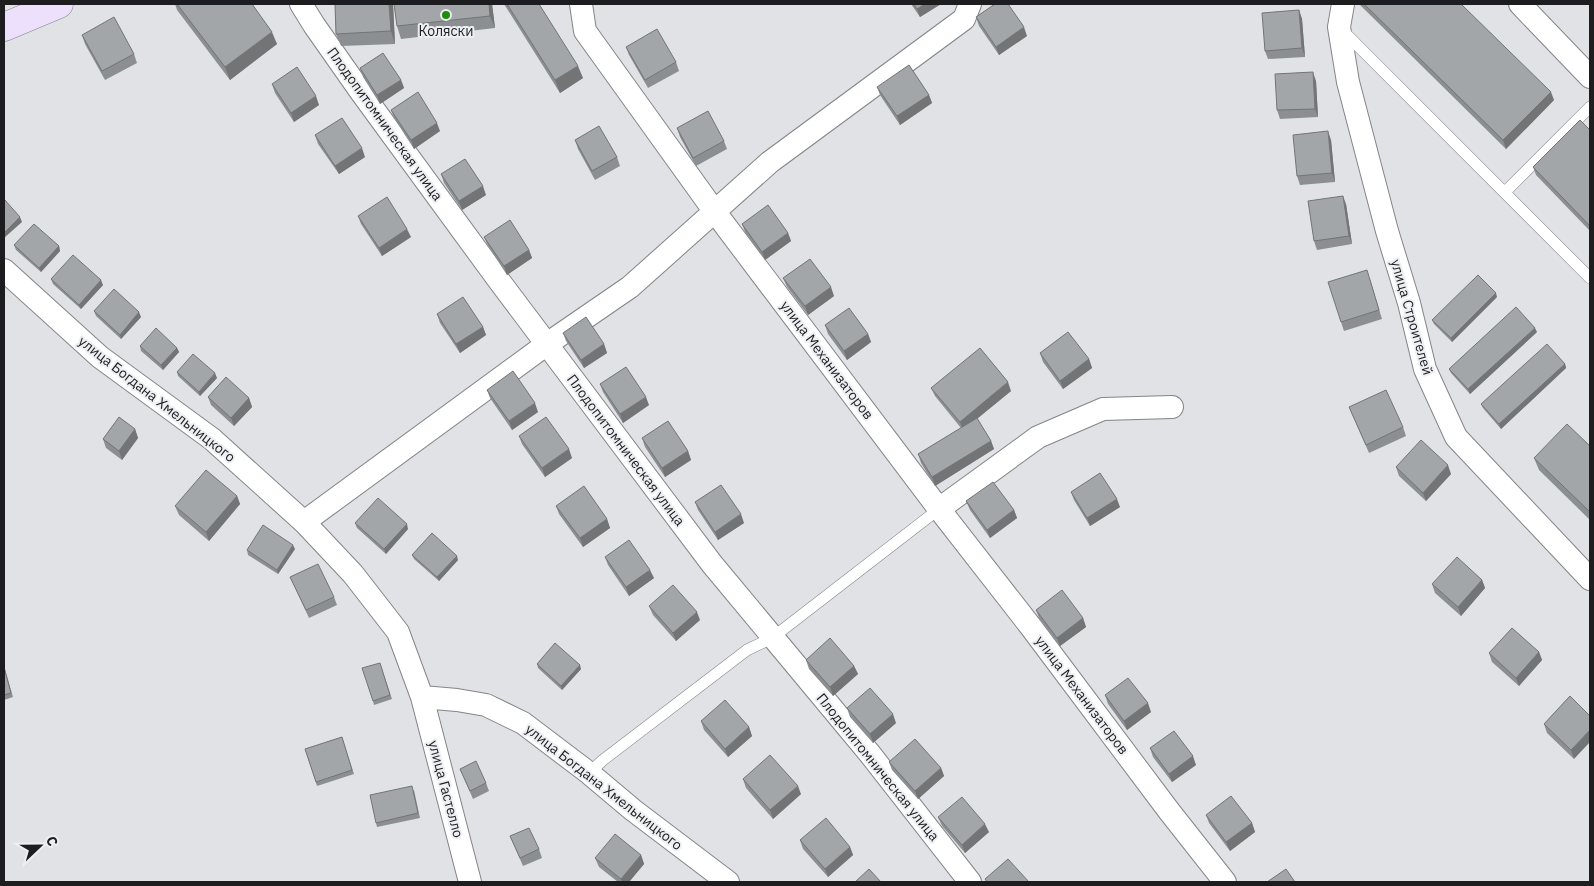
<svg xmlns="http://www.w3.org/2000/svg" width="1594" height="886" viewBox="0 0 1594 886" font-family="'IBM Plex Sans',sans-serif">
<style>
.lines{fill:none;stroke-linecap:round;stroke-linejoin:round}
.service-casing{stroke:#848588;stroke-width:12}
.minor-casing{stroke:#848588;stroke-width:24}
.secondary-casing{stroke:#848588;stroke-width:29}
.service{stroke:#fff;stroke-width:11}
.minor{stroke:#fff;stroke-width:22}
.secondary{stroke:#ece0fd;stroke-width:28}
.wall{fill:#8c8f91}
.shaded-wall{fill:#727476}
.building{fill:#a3a6a9;stroke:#727476}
.poi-dot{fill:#208c0c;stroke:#eeeff3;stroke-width:2}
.labels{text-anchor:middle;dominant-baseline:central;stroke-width:4;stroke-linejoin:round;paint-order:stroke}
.poi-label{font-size:14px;fill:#1d1d1f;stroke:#eeeff3}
.street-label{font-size:14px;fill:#1d1d1f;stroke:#eeeff3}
</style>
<rect width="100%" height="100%" fill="#e1e2e6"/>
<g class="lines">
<g class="service-casing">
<path id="service" d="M1342 30 1590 278
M1505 192 1590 107
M589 773 603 760 747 650 772 638 939 509"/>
</g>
<g class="minor-casing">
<path id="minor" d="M301 4 314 25 361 92 500 282 712 564 870 754 970 882
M581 4 585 31 715 212 939 509 1031 627 1169 811 1225 882
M1343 4 1339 27 1348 82 1387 231 1409 303 1425 369 1456 437 1590 579
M1520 4 1590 77
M4 270 100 357 212 439 304 522 353 574 398 632 422 697 457 700 486 705 523 723 589 773 633 810 728 882
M939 509 1038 437 1103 409 1172 407
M304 522 547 344 630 287 770 162 964 19 970 4
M422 697 470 882"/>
</g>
<g class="secondary-casing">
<path id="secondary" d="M4 27 59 4"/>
</g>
<use href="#service" class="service"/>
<use href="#minor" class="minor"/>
<use href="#secondary" class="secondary"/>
</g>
<path class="wall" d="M175 4H252L277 44 230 80 177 10Z
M335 4H393L395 44 341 46 336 34Z
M492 4 495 28 401 39 397 26Z
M504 4H539L583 78 560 93Z
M911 4H941L920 17Z
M1359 4H1461L1554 100 1506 149Z
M1299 10 1302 19 1305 57 1268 59 1265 51Z
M976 17 1027 36 999 55 979 26Z
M82 35 134 54 137 63 105 80 85 44Z
M626 47 676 62 679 71 648 88 629 55Z
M360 68 401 80 404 88 380 104 363 77Z
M1316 81 1318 117 1280 119 1277 110Z
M272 84 319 105 294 122 275 93Z
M877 87 929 95 932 103 900 125 880 95Z
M391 110 440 131 414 149 394 118Z
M677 128 724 141 727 149 696 166 680 137Z
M1590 130V231L1536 175 1533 167Z
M315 135 365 157 339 174 318 144Z
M575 140 617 157 620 166 595 180 578 149Z
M1331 140 1335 182 1300 185 1297 176Z
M441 174 486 195 462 210 444 183Z
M1346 204 1352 244 1317 250 1314 241Z
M358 216 411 237 382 256 361 224Z
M742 224 788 233 791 241 765 260 745 232Z
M484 237 529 250 532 258 507 275 488 246Z
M14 245 59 246 60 251 41 272 16 250Z
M783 278 834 296 808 315 787 287Z
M51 279 103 285 81 309 53 284Z
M1370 279 1382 319 1344 331 1341 322Z
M1497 297 1452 342 1434 324 1432 320Z
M94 311 141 317 121 339 96 316Z
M437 314 483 327 486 335 460 353 440 323Z
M825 325 868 334 871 342 847 360 828 334Z
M1537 332 1470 394 1451 373 1449 369Z
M563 333 604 344 607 353 584 368 566 341Z
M140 346 177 348 179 352 163 370 141 351Z
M1040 353 1089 359 1092 368 1063 389 1043 362Z
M1565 364 1566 368 1501 429 1483 408 1481 404Z
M177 372 217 378 200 396 178 376Z
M600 384 649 405 623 423 603 392Z
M931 388 1011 391 977 419 991 441 994 449 935 486 921 463 918 454 961 428 935 396Z
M487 390 538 412 512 430 490 398Z
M208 397 249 398 252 407 234 426 211 405Z
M1349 407 1403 427 1406 436 1369 453Z
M135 429 138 438 122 460 106 448 103 439Z
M519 436 572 458 545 477 522 444Z
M642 438 688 451 691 460 665 477 645 447Z
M1590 446V520L1539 470 1534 458Z
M1396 467 1451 474 1426 501 1399 476Z
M1071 492 1120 507 1090 526 1074 500Z
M237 496 240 504 209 541 179 515 175 506Z
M966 501 1014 510 1017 518 990 538 970 510Z
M695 502 744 523 718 540 698 510Z
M556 506 607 519 610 528 583 547 559 514Z
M355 523 408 529 386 554 357 528Z
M295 549 278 574 248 555 247 550Z
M412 555 458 560 439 581 414 559Z
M605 557 654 578 629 596 608 565Z
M290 577 334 597 337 605 309 618Z
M1482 580 1485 588 1461 616 1435 593 1432 584Z
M649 606 700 620 676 641 653 615Z
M1036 610 1083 618 1086 627 1060 646 1039 618Z
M1539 652 1542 660 1519 686 1492 662 1489 653Z
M806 660 854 666 858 674 833 696 809 669Z
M380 663 392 699 374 705 373 701Z
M537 664 581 669 562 690 538 668Z
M4 666 13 697 4 700Z
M1105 695 1151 712 1127 730 1108 704Z
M1570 696 1574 759 1547 733 1544 724Z
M847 708 896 723 873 743 850 717Z
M701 721 749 727 752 736 728 757 704 730Z
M342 737 354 774 317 786 305 749Z
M1150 748 1196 765 1172 782 1153 757Z
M889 762 941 768 944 776 918 799 892 770Z
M460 769 486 783 489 791 473 799Z
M743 779 801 794 773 819 746 788Z
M414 790 420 818 377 827 376 823Z
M1206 815 1252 823 1255 832 1230 851 1209 823Z
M938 817 989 832 965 853 942 826Z
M510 836 539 849 542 858 523 866Z
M800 840 850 847 853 855 828 877 803 849Z
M641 855 644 864 629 882H618L599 867 595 858Z"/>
<path class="shaded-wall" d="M389 4H393L395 44 391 31Z
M489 4H492L495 28 490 16Z
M925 4H941L920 17 917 9Z
M1299 10 1302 19 1305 57 1302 48Z
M1024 27 1027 36 999 55 996 47Z
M272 32 277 44 230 80 225 67Z
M578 66 583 78 560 93 555 80Z
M1313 72 1316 81 1318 117 1315 109Z
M401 80 404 88 380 104 377 95Z
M1551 92 1554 100 1506 149 1503 140Z
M929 95 932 103 900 125 897 116Z
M316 96 319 105 294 122 291 113Z
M437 123 440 131 414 149 411 140Z
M1328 131 1331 140 1335 182 1332 173Z
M362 148 365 157 339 174 335 166Z
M483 186 486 195 462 210 459 201Z
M1343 196 1346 204 1352 244 1349 236Z
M20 217 22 222 4 238V233Z
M407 229 411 237 382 256 379 248Z
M788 233 791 241 765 260 762 252Z
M59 246 60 251 41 272 39 268Z
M529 250 532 258 507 275 504 266Z
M101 280 103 285 81 309 79 305Z
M831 287 834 296 808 315 805 306Z
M1496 293 1497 297 1452 342 1451 338Z
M139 312 141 317 121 339 120 335Z
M483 327 486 335 460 353 456 344Z
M1535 328 1537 332 1470 394 1468 389Z
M868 334 871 342 847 360 844 351Z
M604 344 607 353 584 368 581 360Z
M177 348 179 352 163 370 161 365Z
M1089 359 1092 368 1063 389 1060 381Z
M1565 364 1566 368 1501 429 1499 424Z
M215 373 217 378 200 396 199 392Z
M1008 382 1011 391 963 430 960 422Z
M646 397 649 405 623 423 620 414Z
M249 398 252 407 234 426 231 418Z
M535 403 538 412 512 430 509 421Z
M135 429 138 438 122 460 119 451Z
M991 441 994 449 935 486 932 477Z
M569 449 572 458 545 477 542 468Z
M688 451 691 460 665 477 662 468Z
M1448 465 1451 474 1426 501 1423 493Z
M237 496 240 504 209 541 206 532Z
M1117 499 1120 507 1090 526 1087 518Z
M1014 510 1017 518 990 538 987 530Z
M741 514 744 523 718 540 715 532Z
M607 519 610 528 583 547 580 538Z
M407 524 408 529 386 554 384 549Z
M293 545 295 549 278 574 277 570Z
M457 556 458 560 439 581 437 577Z
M650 570 654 578 629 596 626 587Z
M1482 580 1485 588 1461 616 1458 607Z
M697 612 700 620 676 641 673 633Z
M1083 618 1086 627 1060 646 1057 638Z
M1539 652 1542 660 1519 686 1516 678Z
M580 665 581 669 562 690 561 686Z
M854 666 858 674 833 696 830 687Z
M1148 703 1151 712 1127 730 1124 721Z
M893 714 896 723 873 743 870 734Z
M749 727 752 736 728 757 725 749Z
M1590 730V742L1574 759 1571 750Z
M1193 756 1196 765 1172 782 1169 774Z
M941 768 944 776 918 799 915 791Z
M798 786 801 794 773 819 770 810Z
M1252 823 1255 832 1230 851 1226 842Z
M985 824 989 832 965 853 962 845Z
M850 847 853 855 828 877 825 869Z
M641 855 644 864 629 882H622L621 879Z"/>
<path class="building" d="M177 4H252L272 32 225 67Z
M335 4H389L391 31 336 34Z
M394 4H489L490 16 397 26Z
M507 4H539L578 66 555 80Z
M914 4H925L917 9Z
M995 4H1008L1024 27 996 47 976 17Z
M1364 4H1461L1551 92 1503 140Z
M1299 10 1302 48 1265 51 1262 13Z
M114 17 134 54 102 71 82 35Z
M657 29 676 62 645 80 626 47Z
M383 53 401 80 377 95 360 68Z
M909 65 929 95 897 116 877 87Z
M297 67 316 96 291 113 272 84Z
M1313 72 1315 109 1277 110 1275 74Z
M418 92 437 123 411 140 391 110Z
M708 111 724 141 693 158 677 128Z
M342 118 362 148 335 166 315 135Z
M1580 120 1590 130V226L1533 167Z
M599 126 617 157 592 171 575 140Z
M1328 131 1332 173 1297 176 1293 135Z
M465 159 483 186 459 201 441 174Z
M1343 196 1349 236 1314 241 1308 201Z
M387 197 407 229 379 248 358 216Z
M4 199 20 217 4 233Z
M768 205 788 233 762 252 742 224Z
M510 220 529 250 504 266 484 237Z
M34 224 59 246 39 268 14 245Z
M73 255 101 280 79 305 51 279Z
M810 259 831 287 805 306 783 278Z
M1367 270 1379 310 1341 322 1328 282Z
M1478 275 1496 293 1451 338 1432 320Z
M114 289 139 312 120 335 94 311Z
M463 297 483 327 456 344 437 314Z
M1516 307 1535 328 1468 389 1449 369Z
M849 308 868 334 844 351 825 325Z
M586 317 604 344 581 360 563 333Z
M156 328 177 348 161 365 140 346Z
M1068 332 1089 359 1060 381 1040 353Z
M1547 344 1565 364 1499 424 1481 404Z
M980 348 1008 382 960 422 931 388Z
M193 354 215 373 199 392 177 372Z
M626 367 646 397 620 414 600 384Z
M513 371 535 403 509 421 487 390Z
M226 377 249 398 231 418 208 397Z
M1386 390 1403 427 1366 445 1349 407Z
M119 417 135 429 119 451 103 439Z
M546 417 569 449 542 468 519 436Z
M977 418 991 441 932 477 918 454Z
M668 421 688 451 662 468 642 438Z
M1567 424 1590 446V512L1534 458Z
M1421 440 1448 465 1423 493 1396 467Z
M206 470 237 496 206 532 175 506Z
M1100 473 1117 499 1087 518 1071 492Z
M993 482 1014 510 987 530 966 501Z
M721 485 741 514 715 532 695 502Z
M584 486 607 519 580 538 556 506Z
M378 498 407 524 384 549 355 523Z
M263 525 293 545 277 570 247 550Z
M432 533 457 556 437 577 412 555Z
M629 540 650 570 626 587 605 557Z
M1457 557 1482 580 1458 607 1432 584Z
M318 564 334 597 306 610 290 577Z
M673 585 697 612 673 633 649 606Z
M1062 590 1083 618 1057 638 1036 610Z
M1512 628 1539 652 1516 678 1489 653Z
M830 638 854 666 830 687 806 660Z
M555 643 580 665 561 686 537 664Z
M380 663 390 695 373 701 362 668Z
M4 667 11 693 4 695Z
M1128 678 1148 703 1124 721 1105 695Z
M870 688 893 714 870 734 847 708Z
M1570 696 1590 716V730L1571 750 1544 724Z
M725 700 749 727 725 749 701 721Z
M1174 731 1193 756 1169 774 1150 748Z
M342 737 352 770 316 782 305 749Z
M915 739 941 768 915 791 889 762Z
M770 755 798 786 770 810 743 779Z
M476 761 486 783 470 791 460 769Z
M412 786 418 813 376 823 370 795Z
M1231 796 1252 823 1226 842 1206 815Z
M962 797 985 824 962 845 938 817Z
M826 818 850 847 825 869 800 840Z
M529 828 539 849 520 858 510 836Z
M615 834 641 855 621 879 595 858Z
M1008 859 1029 882H987L985 879Z
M869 869 881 882H855Z
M1286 869 1295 882H1267Z"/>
<circle class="poi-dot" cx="446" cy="15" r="5"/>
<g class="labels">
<g class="poi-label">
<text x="446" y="31">Коляски</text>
</g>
<g class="street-label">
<text transform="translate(385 124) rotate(54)">Плодопитомническая улица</text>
<text transform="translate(1412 317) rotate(74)">улица Строителей</text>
<text transform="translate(827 360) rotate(53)">улица Механизаторов</text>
<text transform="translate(157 399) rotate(38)">улица Богдана Хмельницкого</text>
<text transform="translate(626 450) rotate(53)">Плодопитомническая улица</text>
<text transform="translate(1082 695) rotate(53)">улица Механизаторов</text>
<text transform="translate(878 767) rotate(51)">Плодопитомническая улица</text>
<text transform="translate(604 787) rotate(38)">улица Богдана Хмельницкого</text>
<text transform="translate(446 789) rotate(75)">улица Гастелло</text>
</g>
</g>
<rect width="1594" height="886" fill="none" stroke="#1d1d1f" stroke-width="10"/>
<g transform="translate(40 846) rotate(68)" stroke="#eeeff3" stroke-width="4" paint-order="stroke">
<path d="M0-4L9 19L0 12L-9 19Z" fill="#1d1d1f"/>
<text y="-8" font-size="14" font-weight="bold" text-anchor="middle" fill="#1d1d1f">С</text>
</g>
</svg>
